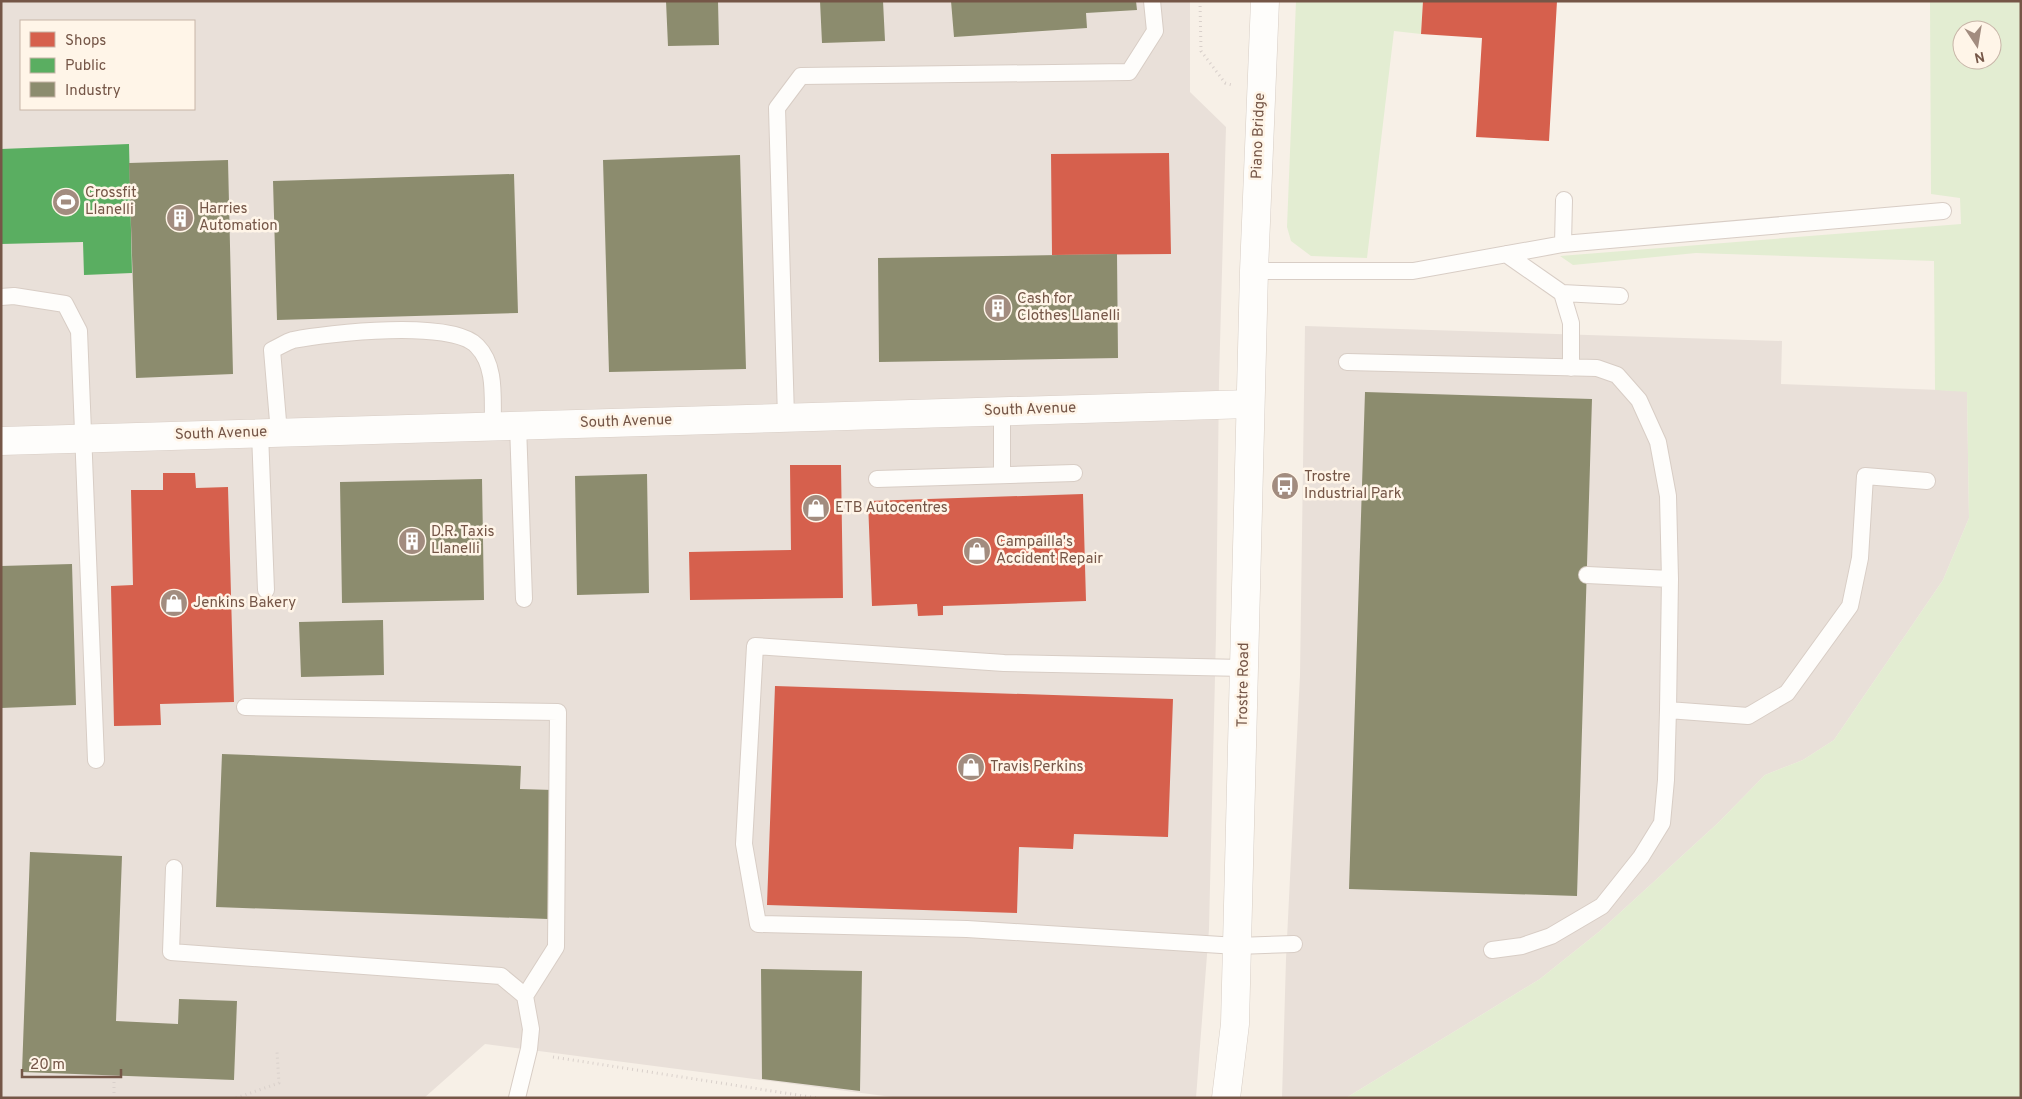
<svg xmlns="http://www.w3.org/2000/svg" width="2022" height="1099" viewBox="0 0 2022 1099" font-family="Overpass,sans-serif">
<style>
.industrial{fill:#e9e0d9;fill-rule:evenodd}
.green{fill:#e3edd2;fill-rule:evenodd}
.shops{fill:#d6604d}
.public{fill:#5aae61}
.industry{fill:#8c8c6e}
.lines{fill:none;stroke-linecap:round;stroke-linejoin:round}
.service-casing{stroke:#d8cdc5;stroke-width:18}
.minor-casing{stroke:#d8cdc5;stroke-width:29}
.secondary-casing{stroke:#d7cdc4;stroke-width:29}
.path{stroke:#d9d0cb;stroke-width:3;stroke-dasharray:1 4;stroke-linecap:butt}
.service{stroke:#fefdfb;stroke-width:16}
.minor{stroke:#fefdfb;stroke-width:28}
.secondary{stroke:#fefdfb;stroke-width:28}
.labels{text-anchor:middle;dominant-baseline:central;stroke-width:5;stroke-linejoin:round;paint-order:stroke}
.street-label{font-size:15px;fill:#755647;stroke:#fff5e8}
.poi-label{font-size:15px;fill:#755647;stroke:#fff5e8;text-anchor:start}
</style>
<rect width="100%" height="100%" fill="#f7f0e7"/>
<path class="industrial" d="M1 1H1190V92L1226 127 1219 380 1216 635 1209 929 1196 1098H900L485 1044 424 1098H1ZM21 21H194V109H21Z
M1305 326 1782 341 1781 384 1967 391 1969 518 1943 580 1834 740 1803 760 1765 775 1718 823 1600 931 1540 979 1346 1098H1282L1286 959 1300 675Z"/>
<path class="green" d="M1296 1H1423L1421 34 1394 31 1367 258 1311 256 1291 241 1287 227Z
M1930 1H2021V1098H1346L1540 979 1600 931 1718 823 1765 775 1803 760 1834 740 1943 580 1969 518 1967 392 1935 390 1934 261 1696 253 1573 265 1560 256 1961 224 1960 198 1931 194ZM1962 30H1992V60H1962Z"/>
<path class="shops" d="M1423 1H1557L1549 141 1476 137 1482 38 1421 34Z
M1169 153 1171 254 1052 255 1051 154Z
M790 465H841L843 598 690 600 689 552 791 550Z
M163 473H195L196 488 228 487 234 702 160 704 161 725 114 726 111 586 133 585 131 490H163Z
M1083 494 1086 601 943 606V615L918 616 917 604 872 606 868 501Z
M775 686 1173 699 1168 837 1074 834 1073 849 1019 847 1017 913 767 905Z"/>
<path class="public" d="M129 144 132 273 84 275 83 242 1 244V149Z"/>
<path class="industry" d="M666 1H718L719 45 668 46Z
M820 1H883L885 41 822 43Z
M951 1H1136L1137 10 1086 13 1087 28 954 37Z
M740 155 746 369 609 372 603 160Z
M228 160 233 374 136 378 129 163Z
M514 174 518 313 277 320 273 181Z
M1117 254 1118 358 879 362 878 258Z
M1365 392 1592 399 1577 896 1349 889Z
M647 474 649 593 577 595 575 476Z
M482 479 484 600 342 603 340 482Z
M72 564 76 705 1 708V566Z
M383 620 384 675 301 677 299 622Z
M222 754 521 766 520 789 553 790 548 919 216 907Z
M30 852 122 856 116 1021 178 1024 179 999 237 1001 234 1080 22 1072Z
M761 969 862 971 860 1091 762 1079Z"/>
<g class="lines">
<g class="service-casing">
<path id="service" d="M1563 244 1564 200
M1506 254 1562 293 1620 296
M1254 271H1413L1563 244 1943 211
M1562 293 1571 323V368
M1 297 14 296 65 304 79 331 96 760
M1347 362 1597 368 1617 375 1639 400 1658 442 1668 496 1670 579 1668 710 1666 780 1662 823 1641 857 1602 906 1551 936 1522 946 1492 950
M1002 411V475
M786 417 777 108 801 76 1129 72 1155 31 1152 1
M518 425 524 599
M260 433 266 590
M279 433 272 350C279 347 286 342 293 340 328 333 452 319 477 346 497 366 492 400 493 426
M877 479 1074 473
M1587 575 1670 579
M1244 668 1004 663 755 646 744 844 758 924 967 929 1237 946 1294 944
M245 707 558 712 556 947 525 996 531 1029 529 1049 517 1098
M1668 710 1748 716 1787 693 1850 606 1860 558 1865 476 1927 481
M174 868 171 952 501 976 525 996"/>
</g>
<g class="minor-casing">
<path id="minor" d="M1 441 1250 404"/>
</g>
<g class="secondary-casing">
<path id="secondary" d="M1226 1098 1235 1024 1254 271 1265 1"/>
</g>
<path class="path" d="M1200 1 1201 51 1225 83 1232 85
M553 1057 817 1098
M114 1098V1076
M236 1098 279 1083 277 1052"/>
<use href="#service" class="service"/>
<use href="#minor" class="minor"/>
<use href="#secondary" class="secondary"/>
</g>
<defs>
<g id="stadium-disc" transform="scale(1.4375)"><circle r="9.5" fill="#a28c7f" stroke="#fff5e8"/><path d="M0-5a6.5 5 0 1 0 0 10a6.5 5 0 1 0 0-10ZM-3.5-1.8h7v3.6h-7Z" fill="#fff"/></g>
<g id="building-disc" transform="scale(1.4375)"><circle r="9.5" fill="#a28c7f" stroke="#fff5e8"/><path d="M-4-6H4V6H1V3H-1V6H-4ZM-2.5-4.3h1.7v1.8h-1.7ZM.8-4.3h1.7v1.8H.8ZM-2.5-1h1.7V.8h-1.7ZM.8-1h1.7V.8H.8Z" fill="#fff"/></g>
<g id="bus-disc" transform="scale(1.4375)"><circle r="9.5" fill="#a28c7f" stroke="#fff5e8"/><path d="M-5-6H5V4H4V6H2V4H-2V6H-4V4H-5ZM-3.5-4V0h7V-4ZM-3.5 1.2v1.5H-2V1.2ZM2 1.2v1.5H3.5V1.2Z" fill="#fff"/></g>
<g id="shop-disc" transform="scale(1.4375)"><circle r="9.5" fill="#a28c7f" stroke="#fff5e8"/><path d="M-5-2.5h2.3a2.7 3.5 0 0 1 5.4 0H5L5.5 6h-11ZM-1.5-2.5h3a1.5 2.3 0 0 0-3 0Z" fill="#fff"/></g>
</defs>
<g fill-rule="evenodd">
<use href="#stadium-disc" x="66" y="202"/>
<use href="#building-disc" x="180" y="218"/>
<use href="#building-disc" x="998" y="308"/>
<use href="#bus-disc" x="1285" y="486"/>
<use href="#shop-disc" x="816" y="508"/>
<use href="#building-disc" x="412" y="541"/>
<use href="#shop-disc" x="977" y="551"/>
<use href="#shop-disc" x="174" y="603"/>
<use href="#shop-disc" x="971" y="767"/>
</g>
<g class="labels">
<g class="street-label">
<text transform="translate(1259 136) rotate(-88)">Piano Bridge</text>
<text transform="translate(1030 410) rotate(-2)">South Avenue</text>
<text transform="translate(626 422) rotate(-2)">South Avenue</text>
<text transform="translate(221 434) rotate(-2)">South Avenue</text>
<text transform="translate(1244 685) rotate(-89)">Trostre Road</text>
</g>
<g class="poi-label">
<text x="85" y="193">Crossfit<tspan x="85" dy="17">Llanelli</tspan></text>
<text x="199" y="209">Harries<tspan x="199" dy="17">Automation</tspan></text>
<text x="1017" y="299">Cash for<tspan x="1017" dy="17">Clothes Llanelli</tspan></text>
<text x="1304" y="477">Trostre<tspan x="1304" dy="17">Industrial Park</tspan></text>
<text x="835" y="508">ETB Autocentres</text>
<text x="431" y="532">D.R. Taxis<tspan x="431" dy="17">Llanelli</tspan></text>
<text x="996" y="542">Campailla's<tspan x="996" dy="17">Accident Repair</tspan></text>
<text x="193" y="603">Jenkins Bakery</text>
<text x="990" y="767">Travis Perkins</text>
</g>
</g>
<rect width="2022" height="1099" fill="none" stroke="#755647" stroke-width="5"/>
<rect x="20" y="20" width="175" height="90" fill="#fff5e8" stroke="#c8b5a8"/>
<rect x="30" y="32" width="25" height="15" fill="#d6604d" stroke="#c8b5a8"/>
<text x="65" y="45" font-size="15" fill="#755647">Shops</text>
<rect x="30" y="58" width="25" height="15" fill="#5aae61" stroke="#c8b5a8"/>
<text x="65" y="70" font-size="15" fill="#755647">Public</text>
<rect x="30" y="82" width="25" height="15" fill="#8c8c6e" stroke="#c8b5a8"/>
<text x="65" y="95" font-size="15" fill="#755647">Industry</text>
<g transform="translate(1977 45) rotate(168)"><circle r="24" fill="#fff5e8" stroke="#c8b5a8"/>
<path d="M0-4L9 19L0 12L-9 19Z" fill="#a28c7f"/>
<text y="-8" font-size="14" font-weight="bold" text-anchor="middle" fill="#755647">N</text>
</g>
<path d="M22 1069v8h99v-8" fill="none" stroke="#755647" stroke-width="2.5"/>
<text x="30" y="1069" font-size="15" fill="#755647" stroke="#fff5e8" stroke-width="4" paint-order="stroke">20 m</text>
</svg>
